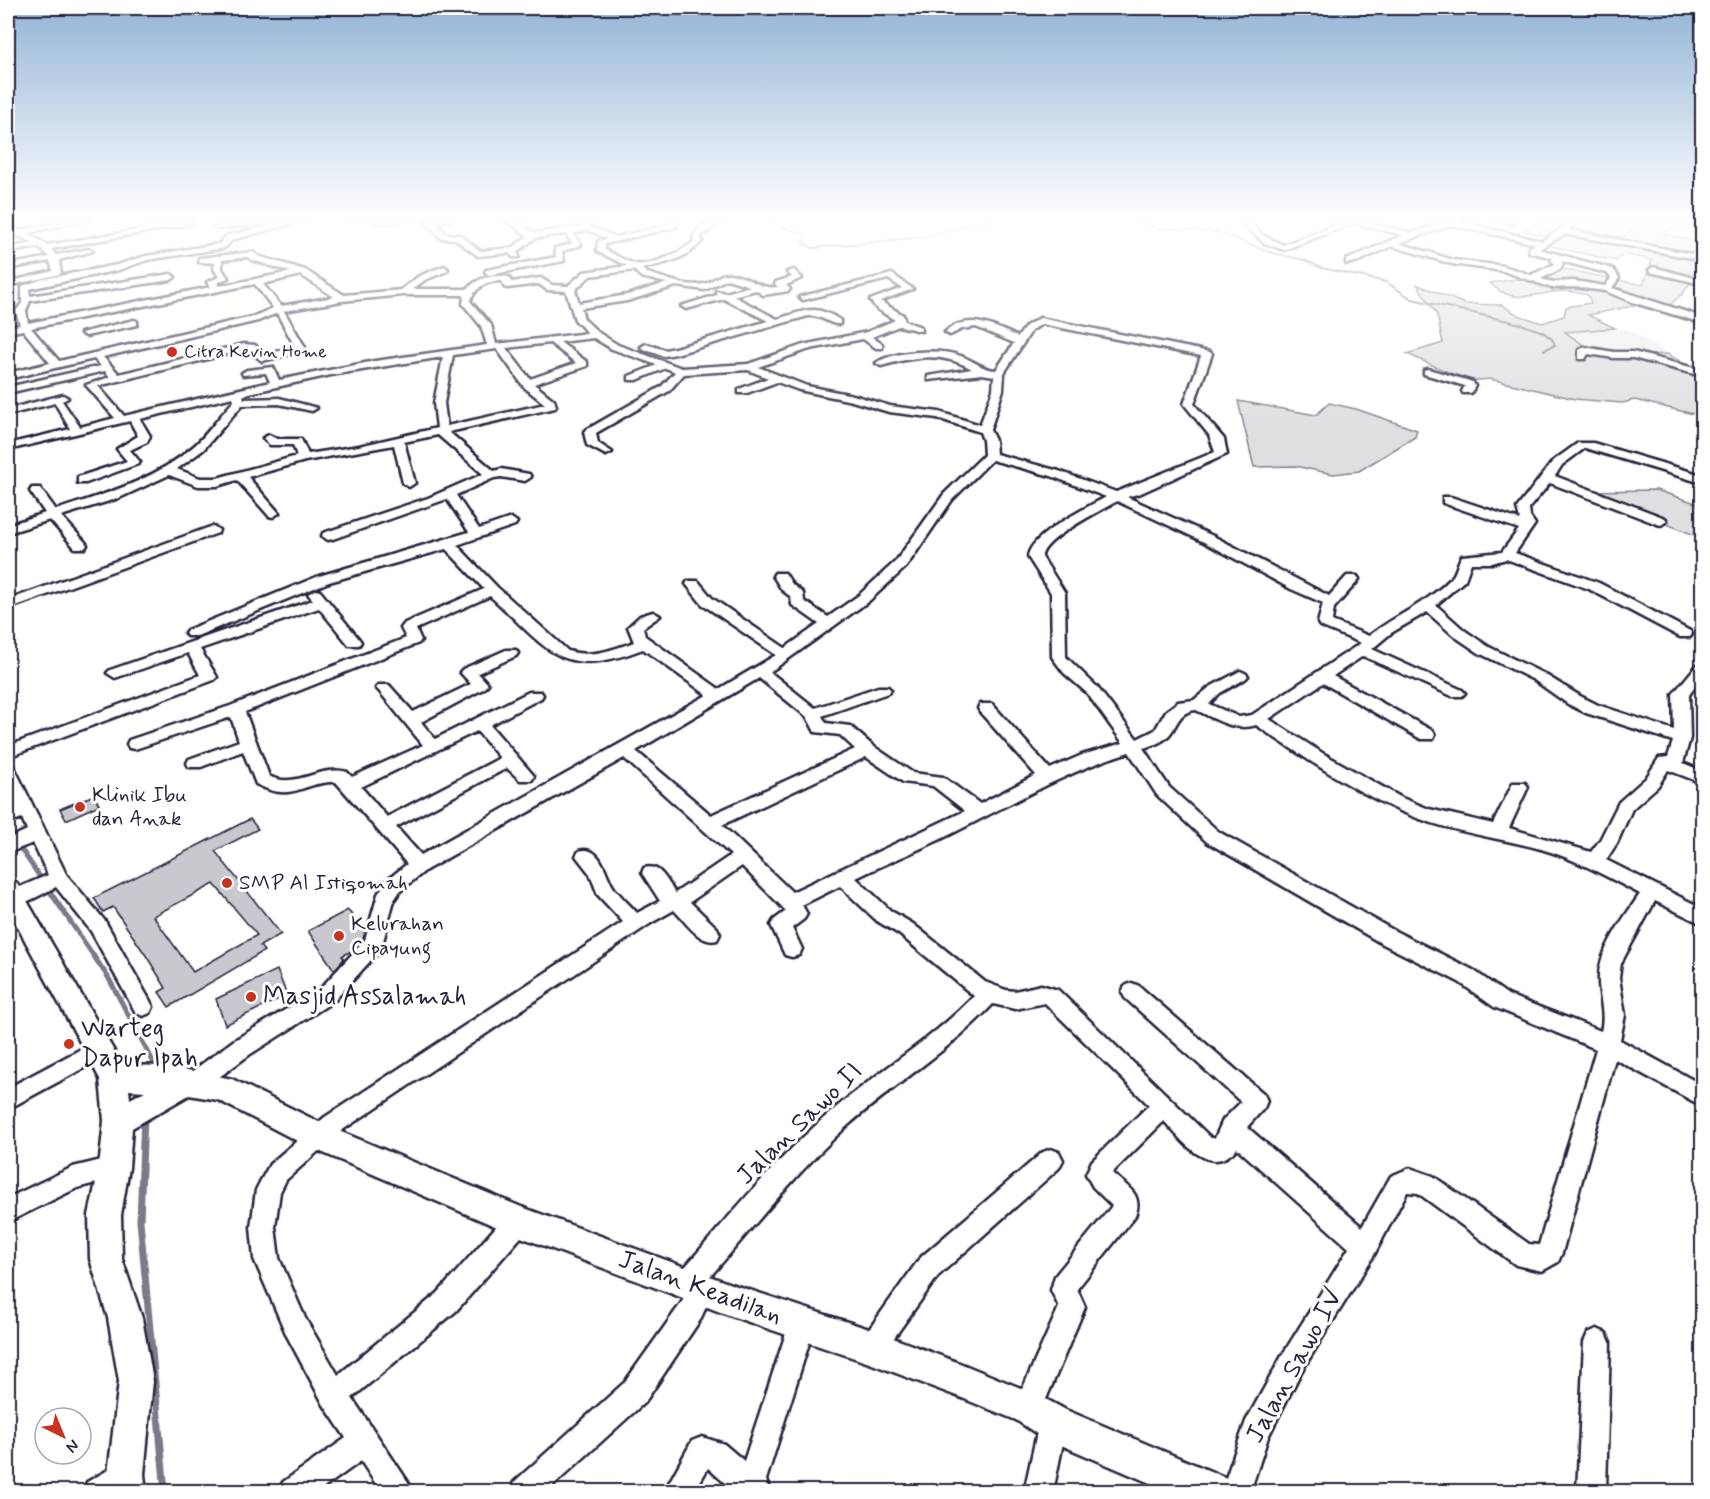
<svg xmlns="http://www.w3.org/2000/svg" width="1710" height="1499" viewBox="0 0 1710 1499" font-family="Mynerve,sans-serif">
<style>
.built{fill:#eeeef1}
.green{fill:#dfdfe2;stroke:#80808e;stroke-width:1.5}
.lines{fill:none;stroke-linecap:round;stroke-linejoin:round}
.stream-far2{stroke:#7a7a88;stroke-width:2}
.stream-far1{stroke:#7a7a88;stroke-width:5}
.stream{stroke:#7a7a88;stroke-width:7}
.building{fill:#c8c8cf;stroke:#22223b;stroke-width:1.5;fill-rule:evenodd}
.minor-casing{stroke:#22223b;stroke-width:5}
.major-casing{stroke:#22223b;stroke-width:5}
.minor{fill:#fff;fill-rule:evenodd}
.major{fill:#fff;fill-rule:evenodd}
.poi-dot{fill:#c8321e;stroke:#fff;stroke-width:2}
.labels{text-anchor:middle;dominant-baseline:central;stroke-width:6;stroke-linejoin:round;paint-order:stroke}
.far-poi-label{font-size:18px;fill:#22223b;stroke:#fff;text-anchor:start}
.poi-label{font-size:21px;fill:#22223b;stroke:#fff;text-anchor:start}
.near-poi-label{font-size:26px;fill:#22223b;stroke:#fff;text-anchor:start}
.near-street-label{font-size:26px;fill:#22223b;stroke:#fff}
</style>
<rect width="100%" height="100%" fill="#fff"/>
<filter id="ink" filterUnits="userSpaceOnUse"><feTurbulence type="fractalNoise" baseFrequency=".0167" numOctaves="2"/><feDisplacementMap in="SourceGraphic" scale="12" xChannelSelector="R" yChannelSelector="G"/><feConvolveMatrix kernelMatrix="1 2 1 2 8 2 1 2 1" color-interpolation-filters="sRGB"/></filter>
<g filter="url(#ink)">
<path class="built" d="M1615 328 1631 331 1668 354 1601 357 1564 331Z"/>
<path class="green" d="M1545 219H1567L1566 226 1622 237 1631 230 1578 219H1702V231L1676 226 1664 234 1702 242V285L1689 284 1683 293 1670 305 1647 303 1588 315 1615 328 1565 332 1601 357 1668 354 1684 364 1702 370V416L1635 400 1622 403 1575 399 1490 379 1468 381 1407 354 1443 343 1437 315 1417 284 1465 304 1502 305 1518 315 1542 323 1564 316 1566 307 1591 303 1588 295C1581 294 1572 291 1564 291 1536 292 1514 307 1490 283L1516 279 1539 280 1558 268 1643 285 1652 260 1623 254 1616 261 1546 245 1555 239 1523 230Z
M1238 401 1316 415 1329 403 1356 409 1417 430 1415 437 1359 471 1333 474 1295 466 1254 467Z
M1656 490 1702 505V538L1583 491Z"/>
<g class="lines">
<path class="stream-far2" d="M767 219 779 226 805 234 804 243 813 248 922 237 993 219
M1129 219 1158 228 1219 232 1269 252 1304 260 1322 268 1386 282 1412 299 1521 324 1543 332 1552 339 1555 345 1544 350"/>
<path class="stream-far1" d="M8 830 108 977 154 1063 152 1070"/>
<path class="stream" d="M144 1116 140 1221 165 1492"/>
</g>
<path class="building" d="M94 795 99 805 66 820 60 809Z
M250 819 258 829 215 851 281 934 260 946 264 951 169 1007 159 992 166 988 147 957 113 907 103 912 94 898ZM214 884 257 935 193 972 153 916Z
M348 910 365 933 363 939 353 950 342 956 344 959 334 970 308 931Z
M277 970 287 995 225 1025 216 999Z"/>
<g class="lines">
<g class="minor-casing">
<path id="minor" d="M76 219H90L28 233 47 245 188 222 192 224 51 249 56 255 89 249 93 251 59 260 61 274 8 286V282L53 271 50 261 8 269V265L49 257 39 247 8 252V248L34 243 8 231V227L21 230Z
M296 219H308L232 240 225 248 147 260 119 270 29 289 30 296 171 274 175 277 171 280 30 301 26 311 28 323 211 287 207 282 219 277 214 269 215 263 199 262V258L253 252 258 256 305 270 344 295 401 290 419 276 444 266 448 269 447 271 425 280 412 289H467C478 277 494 274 509 277L511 282 541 278 552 285 568 286 584 272 627 266 597 251 598 241 608 239 588 230 573 233 581 245 562 251 564 261 489 275 485 272 486 270 556 257 555 248 572 244 566 234 535 238 517 252 519 257H513L509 253 478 256 455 239 441 238 426 222 436 219H453L436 223 446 234 460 235 480 251 512 248 528 236 504 219H513L534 233 589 226 616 237 676 223V227L605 244V250C614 254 626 262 636 264 652 267 683 251 694 241L693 236C700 225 711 219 724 219L701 236 702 241C686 260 665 263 642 269L647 273C663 277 686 288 703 284 713 282 719 273 729 274 751 276 758 290 778 287L775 284 776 282 792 277 787 272 794 270 802 278 786 285 790 289 789 291 763 295 756 290 733 296 777 319C805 311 814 303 840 320V324C828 325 824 315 808 316L676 354 664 356 643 349 641 347 646 344 665 350 675 348 768 321 724 299 686 309 681 306 717 295 716 291 726 293 750 286 727 279 705 290 676 286 627 301 581 308 584 319 599 333 618 345 682 368 748 364 803 345 867 332 895 320 877 309 870 300 902 288 888 279 803 300 799 297 892 274 913 289 880 301 903 315 905 321 921 327V331L899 326 872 337 882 344V348H876L863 339 810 349 758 367 807 386 853 395 890 406 939 412 980 425 993 390 994 376 982 374 928 380V376L972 369C940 351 915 357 881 366L876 363C893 351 940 348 961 356 973 360 983 370 996 370L1014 343 976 327 962 329 950 335 945 332C967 312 996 326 1018 337L1026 326 1040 318 1210 352 1212 354 1194 404 1224 439 1227 454 1141 493 1127 497 1213 536 1329 596 1347 576H1357L1359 579 1357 582 1334 608 1332 621 1369 636C1395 615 1429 603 1452 577 1457 572 1457 563 1462 556L1502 552 1519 529 1443 503V497H1451L1520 520 1517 508 1553 461 1578 443H1593L1702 475V483L1585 448 1562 465 1555 476 1665 518 1667 521 1661 525 1657 524 1550 483 1529 508 1530 517 1535 524 1515 553 1599 583 1690 631 1692 634 1690 637H1680L1589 589 1506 559 1492 563H1471L1465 580 1436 605 1464 630 1489 647 1544 674 1580 696 1598 705 1674 730 1673 694 1697 665 1702 663V677L1689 695 1690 738 1683 763 1702 771V783L1668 770 1658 786 1632 809 1617 843 1606 860 1702 908V924L1655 901 1621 963 1619 978 1625 1015 1620 1040 1702 1085V1106L1615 1059 1562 1253 1558 1262 1542 1271 1516 1265 1418 1193 1407 1192 1374 1255 1301 1372 1268 1437 1250 1492H1221L1246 1421 1283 1354 1349 1248 1237 1148C1210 1180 1182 1140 1164 1121L1112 1173C1127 1187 1144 1194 1135 1216L1077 1289 1085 1307 1038 1418 1028 1422 1018 1418 1014 1408 1059 1307 1051 1290 1055 1276 1112 1206 1093 1187 1086 1174 1092 1161 1149 1105 1045 1003 1015 1009 993 1004C949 1051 894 1084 846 1127 796 1173 753 1227 708 1279L714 1289 700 1320 645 1402 546 1492H510L514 1482 625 1382 682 1302 685 1295 679 1292 675 1283 679 1274C728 1218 776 1159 832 1111 878 1071 932 1040 974 996L899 934 877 921 840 886 802 905 807 914 804 919 792 928 802 949 799 955 792 957 785 955 771 925 774 920 786 911 742 866 690 902 717 928 720 934 717 940C700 945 686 922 674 910L651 923 341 1131 286 1180 280 1192 275 1227 279 1258 305 1318 338 1375 438 1293 509 1212 518 1209 527 1212 530 1221 527 1230 456 1311 352 1398 408 1482 412 1492H381L361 1461 318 1492H279L283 1482 346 1438 324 1405 287 1336 254 1259 251 1227 256 1190 260 1182 270 1164 325 1117 623 922 598 895 590 874 576 856 579 851C601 844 605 875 614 888 621 897 630 905 637 913L660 901 642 873 644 868C660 863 667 881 675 893L731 855 624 758 426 870 400 891 394 900 381 949 334 1001 249 1055 203 1089 195 1092 187 1089 184 1082 187 1075 233 1041 320 989 365 940 378 894 386 881 407 864 336 782C302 781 294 804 256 784L243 751 201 767H189L187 763 189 759 239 741 231 717 135 749 129 748 127 744 129 740 230 706 406 638 401 628 405 623 484 589 446 549 329 582 197 636H187L185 633 187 630 319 576 469 532 447 499 333 539 328 540 322 536 323 533 428 498 483 474 438 435 404 442 415 483 409 487 403 483 394 445 305 461 248 477 279 513 273 517 269 516 237 480 217 486H198L169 475 119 498 61 516 85 542 87 545 85 548H75L50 520 8 533V525L45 513 30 491 32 488H40L56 510C104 494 154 481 194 446 208 434 220 415 234 401L233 397 140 419 150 436 147 442 130 450 140 462 138 464 86 483H78V477L127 461 117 449 138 436 130 421 8 450V444L70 429 55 403 8 415V409L63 395 68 398 62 401 80 427 115 418 86 385 110 377 105 371 8 393V387L101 366 94 359 8 379V373L50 363 23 330 8 333V327L20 325 16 311 22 303V286L43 279 117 265 146 256 219 244 226 236ZM248 257 252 260 291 272 219 286 217 283 228 278 222 269V260ZM634 270 641 277 667 283 627 295 579 303 575 290 590 276ZM301 275 334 297 281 306 263 284ZM502 281 504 287 507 288 539 284 547 290 566 291 575 320 588 333 496 344 491 325 470 301C477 286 486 281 502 281ZM255 284 273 308 252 317 59 361 31 328ZM403 295H464L463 304 481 326 487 345 375 361 279 380 273 367 247 370 242 373 243 375 266 373 270 382 124 416 98 386 244 350H249L262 361 304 351 306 349 284 311 342 301ZM277 313 295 347 264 355 255 345 244 344 119 374 103 357 258 321ZM1042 324 1201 356 1184 404 1209 435 1215 452 1116 492 1059 471 996 454 995 440 990 430 1003 390 1004 373 1032 330ZM594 338 612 349 657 365 629 376V380H637L666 368 675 372 661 387 586 430 584 432 587 445 606 455 612 452 598 443 596 433 669 391 684 374 748 370 768 378 739 389V393H747L777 382 799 390 852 401 889 412 937 418 980 432 983 440 984 455 944 494 896 561 859 595 828 617 804 601 803 593 792 584 785 573H775L773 576 782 590 791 597 792 605 819 624 785 648 712 598 698 581H688L686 584 702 604 776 655 719 689 645 636 643 628 660 616 653 612 640 616 628 627 634 642C612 650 591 658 568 651L497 587 457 545 515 525 517 522 511 518 479 529 456 495 494 478 501 477 525 481 531 477 529 474 501 469 494 471 449 432 555 408 556 406 554 400 534 384 587 366V362L560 342ZM550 343 576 363 530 379 506 348ZM497 349 524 387 545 404 447 426 444 403 453 355ZM443 357 434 403 437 428 359 446 308 454 301 439H277L269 435 263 438 270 445H293L297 456 217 478H200L177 469 203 450 242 405 279 404 312 411 317 408 279 398 244 399 243 396 249 393 331 375ZM992 460 1051 476 1106 497C1088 507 1029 535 1028 557L1051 593 1052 657 1064 673 1087 693 1123 743 1082 755 1050 769 992 704H980L978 708 980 712 1036 775 980 804 943 777 913 773 873 746 850 726 826 723 822 716 888 693 891 690 888 687H878L815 708 770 672 869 601 906 567 952 500ZM1117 501 1204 542 1291 589 1323 603 1318 623 1320 626 1361 643 1252 715 1239 717 1209 704 1220 693 1245 679 1248 676 1245 673 1240 671 1210 687 1194 700 1178 702 1166 711 1155 730 1137 739 1097 687 1066 657 1065 593 1042 557C1042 539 1101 511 1117 501ZM490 596C549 649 559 681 643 649L707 695 421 855 396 827 507 768 520 780H532L534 776 490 725 541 698 543 695 541 692H529L435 739 421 722 483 689 488 684 478 673 516 656 518 653 516 650H506L463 669 460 672 471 684 413 712 389 685H379L376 688 379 691 423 745 352 777 347 772C320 764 295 790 269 776L245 712 419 643 421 640 416 629ZM1427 612 1454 636 1479 653 1534 680 1568 704 1586 713 1673 741 1668 757 1659 758 1646 778 1619 802 1600 840 1591 852 1509 828 1528 787 1525 783H1513L1493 824 1429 809 1402 798 1324 754 1269 719 1323 683 1421 739H1433L1435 735 1433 731 1333 676 1363 656 1452 696H1462L1465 693 1462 690 1372 649 1391 633ZM759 678 807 717 815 732 840 735 855 749 711 815 636 751ZM1196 710C1216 719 1234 732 1256 725 1307 759 1360 796 1417 818 1457 833 1500 838 1541 849 1576 859 1608 877 1640 894 1626 915 1599 950 1599 976 1598 996 1606 1012 1601 1031L1508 995 1473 970 1393 930 1219 832 1169 787 1143 748C1151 746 1160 743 1166 738 1178 728 1176 712 1196 710ZM477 731 500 758 387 817 361 787ZM1129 752 1157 795 1207 842 1379 942 1459 982 1494 1007 1596 1049 1539 1245 1529 1244 1433 1176 1410 1168 1391 1176 1362 1227 1247 1127 1264 1108 1267 1101 1264 1094 1139 986 1132 983 1125 986 1122 992 1125 998 1241 1102 1223 1120 1215 1138H1211L1058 990 1041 985 1015 991 1006 990 985 982 913 924 891 911 856 878C889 862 924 848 957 831 1014 802 1068 771 1129 752ZM866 757 903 782 933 786 965 811 792 892 722 825Z
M351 219H361L357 221Z
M373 219H410L382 224Z
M1238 219H1246L1264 236 1283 245 1353 219 1411 233 1455 219H1465L1460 222 1542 241 1561 229 1571 219H1579L1569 230 1702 256V260L1565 234 1539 249 1613 269 1619 278 1612 288 1702 317V323L1635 303 1605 291 1574 287 1552 288 1503 271 1452 264 1392 246 1359 261 1346 264V260L1403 235 1355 223 1284 250 1264 243ZM1452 225 1536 244 1529 248V252L1553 258 1551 260 1555 264 1531 275 1504 266 1453 260 1399 243ZM1561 261 1607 273 1611 278 1605 286 1574 281 1553 282 1541 279 1560 269 1563 264Z
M1490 219H1507L1516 222 1512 224Z
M252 220 256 222 255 224 219 229 215 227Z
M1653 267 1702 280V284L1650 272 1649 270Z
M134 320 137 321V325L86 336 81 333Z
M1584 347 1614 352H1633L1702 370V376L1633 358H1614L1588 354 1585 359H1579V350Z
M1428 369 1473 382 1475 386 1471 393H1463L1462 391 1465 386 1424 374V370Z
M213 526 219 530 218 533 8 609V600Z
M315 590 320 591 359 639 361 642 359 645H349L319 608 200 649 217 677 214 680 8 757V746L200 675 188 653 115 678 107 673 110 670 313 600 308 594Z
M8 765 14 767 16 771 66 874 105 921 150 1001 153 1007 150 1013 143 1016 136 1013 91 931 56 887C43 893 21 908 8 904V892L48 875 33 843 8 853V839L27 830 22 818 8 823V810L16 806 8 788Z
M98 1040 106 1042 109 1049 106 1056 8 1109V1088Z
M1051 1149 1059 1152 1063 1160 1059 1168 938 1276 881 1356 872 1360 863 1356 859 1347 863 1338 920 1258 1043 1152Z
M114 1157 122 1160 126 1168 122 1176 77 1188 8 1222V1198L73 1167Z
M802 1311 811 1315 815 1324 766 1480 770 1492H735L708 1468 694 1492H664L692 1441 702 1437 724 1444 744 1461 789 1324 793 1315Z
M1597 1329 1606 1333 1610 1342 1606 1492H1577L1584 1342 1588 1333Z
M1053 1409 1063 1413 1067 1423 1053 1492H1024L1039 1423 1043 1413Z
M126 1460 136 1464 140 1474C130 1498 105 1492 83 1492L87 1482Z"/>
</g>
<g class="major-casing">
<path id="major" d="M8 879 16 882 122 1065 168 1066 232 1079 327 1126 519 1206 731 1284 872 1330 962 1364 1040 1396 1066 1410 1229 1479 1234 1492H1171L1040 1436 1016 1420 962 1398 872 1364 731 1316 518 1236 307 1146 218 1100 189 1095 132 1128 129 1168 121 1215 122 1259 142 1318 153 1381 144 1474 146 1492H109L108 1474 119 1381 108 1318 90 1259 89 1215 99 1168 104 1121 100 1079 8 909ZM129 1090 145 1091 130 1099Z"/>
</g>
<use href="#minor" class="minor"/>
<use href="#major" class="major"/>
</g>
</g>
<linearGradient id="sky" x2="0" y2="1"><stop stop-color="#93b4d6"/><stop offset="0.51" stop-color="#fff"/><stop offset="1" stop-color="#fff" stop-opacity="0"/></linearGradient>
<rect width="1710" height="429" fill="url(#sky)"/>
<g class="poi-dot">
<circle cx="172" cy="352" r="6"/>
<circle cx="80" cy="807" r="6"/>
<circle cx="227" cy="883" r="6"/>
<circle cx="339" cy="936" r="6"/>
<circle cx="251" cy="997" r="6"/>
<circle cx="69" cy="1044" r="6"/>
</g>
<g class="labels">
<g class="far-poi-label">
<text x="184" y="352">Citra Kevin Home</text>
</g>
<g class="poi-label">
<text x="92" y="795">Klinik Ibu<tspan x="92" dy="24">dan Anak</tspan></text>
<text x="239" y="883">SMP Al Istiqomah</text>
<text x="351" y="924">Kelurahan<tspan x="351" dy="24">Cipayung</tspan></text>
</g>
<g class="near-poi-label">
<text x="263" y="997">Masjid Assalamah</text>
<text x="81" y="1029">Warteg<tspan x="81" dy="30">Dapur Ipah</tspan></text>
</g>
<g class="near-street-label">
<text transform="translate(800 1124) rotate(-44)">Jalan Sawo II</text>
<text transform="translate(700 1288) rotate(20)">Jalan Keadilan</text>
<text transform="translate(1295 1366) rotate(-61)">Jalan Sawo IV</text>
</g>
</g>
<rect width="1710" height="1499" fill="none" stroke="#fff" stroke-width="30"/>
<rect x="15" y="15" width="1680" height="1469" fill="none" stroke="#22223b" stroke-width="2" filter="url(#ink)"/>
<g transform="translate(63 1436) rotate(137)"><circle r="28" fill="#ffffff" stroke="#a7a7b1" stroke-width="1.5"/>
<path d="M0-4.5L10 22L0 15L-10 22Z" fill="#c8321e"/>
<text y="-9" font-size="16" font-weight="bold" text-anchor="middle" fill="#22223b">N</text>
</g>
</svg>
